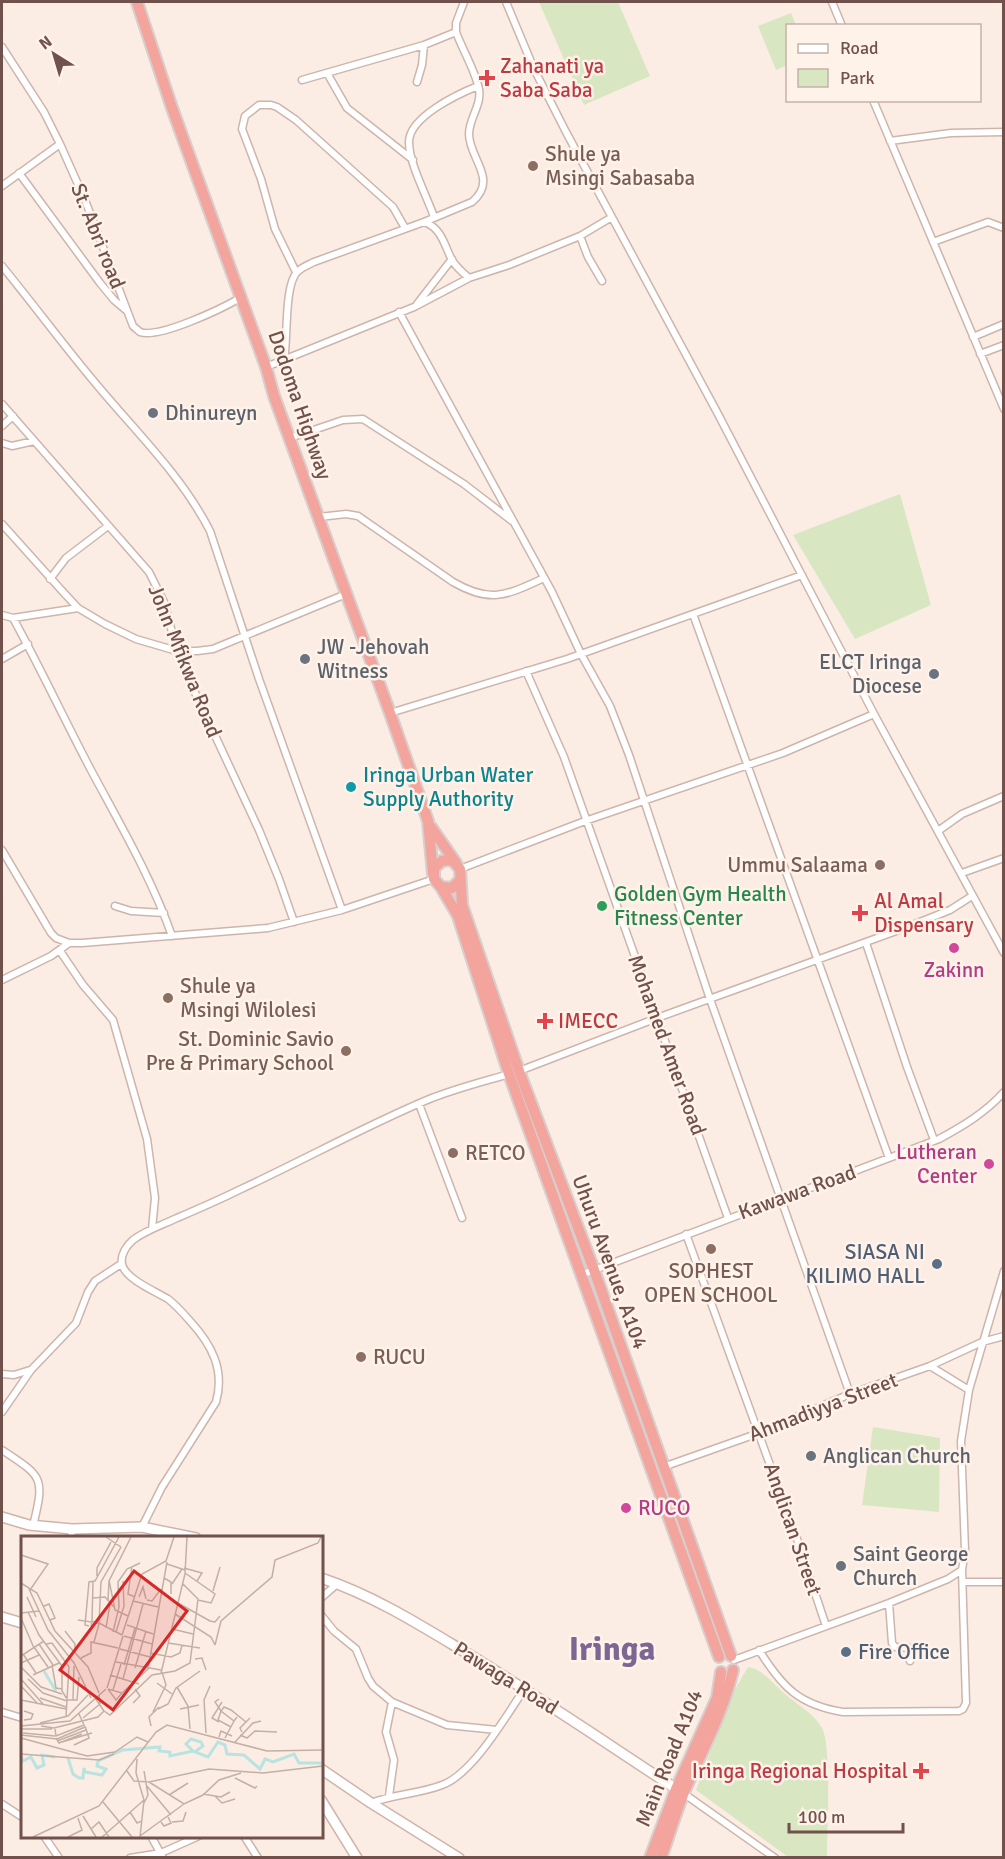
<svg xmlns="http://www.w3.org/2000/svg" width="1005" height="1859" viewBox="0 0 1005 1859" font-family="Signika,sans-serif">
<style>
.green{fill:#d8e7c2}
.lines{fill:none;stroke-linecap:round;stroke-linejoin:round}
.street-casing{stroke:#cdb5ad;stroke-width:9}
.secondary-casing{stroke:#d0b4ab;stroke-width:12}
.highway-casing{stroke:#d7cecd;stroke-width:14}
.street{stroke:#fff;stroke-width:6}
.secondary{stroke:#fff;stroke-width:9}
.highway{stroke:#f2a49d;stroke-width:10}
.health-dot{fill:#e0444e;stroke:#fef2e9;stroke-width:2}
.education-dot{fill:#8d6e63;stroke:#fef2e9;stroke-width:2}
.worship-dot{fill:#6b7280;stroke:#fef2e9;stroke-width:2}
.culture-dot{fill:#0f9aa8;stroke:#fef2e9;stroke-width:2}
.leisure-dot{fill:#2e9e5b;stroke:#fef2e9;stroke-width:2}
.hotel-dot{fill:#d1479c;stroke:#fef2e9;stroke-width:2}
.service-dot{fill:#5c6f8a;stroke:#fef2e9;stroke-width:2}
.labels{text-anchor:middle;dominant-baseline:central;stroke-width:5;stroke-linejoin:round;paint-order:stroke}
.health-label{font-size:21px;fill:#be3a42;stroke:#fef2e9;text-anchor:start}
.education-label{font-size:21px;fill:#785e54;stroke:#fef2e9;text-anchor:start}
.street-label{font-size:21px;fill:#71514b;stroke:#fef2e9}
.worship-label{font-size:21px;fill:#5b616d;stroke:#fef2e9;text-anchor:start}
.culture-label{font-size:21px;fill:#0d838f;stroke:#fef2e9;text-anchor:start}
.leisure-label{font-size:21px;fill:#27864d;stroke:#fef2e9;text-anchor:start}
.hotel-label{font-size:21px;fill:#b23c85;stroke:#fef2e9}
.service-label{font-size:21px;fill:#4e5e75;stroke:#fef2e9;text-anchor:end}
.town-label{font-size:33px;font-weight:bold;fill:#7d6694;stroke:#fef2e9}
.inset-river{fill:none;stroke:#b9e3e1;stroke-width:3}
.inset-road{fill:none;stroke:#c4afa6;stroke-width:1.5}
.view{fill:#d62828;fill-opacity:0.15;stroke:#d62828;stroke-width:3}
.inset-edge{fill:none;stroke:#71514b;stroke-width:3}
</style>
<rect width="100%" height="100%" fill="#fbede3"/>
<path class="green" d="M539 2H618L650 76 584 105Z
M791 13 796 25 788 26 787 65 776 70 758 26Z
M900 494 931 605 855 639 793 535Z
M873 1427 940 1438 939 1512 862 1505Z
M748 1667C763 1669 773 1684 785 1694 797 1705 814 1713 822 1728 832 1747 827 1831 827 1857H788L696 1790 731 1696Z"/>
<g class="lines">
<g class="street-casing">
<path id="street" d="M506 2 534 69 566 132 718 414 874 714 1004 953
M832 2 842 26
M2 47 44 112 60 144 85 200 133 326C134 327 139 331 140 332 159 339 223 308 240 298
M327 73 347 108 413 160
M302 80 424 45 456 32
M417 82 422 65 424 45
M873 100 1004 409
M890 141 951 133 1004 132
M19 173 100 283 114 300 127 311
M2 186 60 144
M434 217C427 196 409 164 409 142 409 117 458 94 478 86
M424 222 472 202C499 179 469 159 469 134 469 118 482 105 479 89 475 70 463 51 456 32V23L464 2
M580 236 588 257 602 281
M933 242 988 222 1004 228
M2 266C34 305 64 346 97 385 136 432 182 476 210 531L259 679 342 910
M296 272 275 229 261 179 242 129 245 116 259 105H271L277 107 296 120 393 207 405 228
M417 304 452 259
M399 312 552 592 581 654 610 706 629 755 710 999 850 1394
M973 337 1004 324
M980 354 1004 345
M284 360C288 339 284 286 297 272 302 267 308 265 314 262L424 222C442 228 444 245 452 260 456 267 463 273 469 278
M266 367 414 307 469 278 509 265 580 236 612 217
M2 404 149 572 164 602 177 651 185 671 259 830 279 879 294 922
M2 426 13 416
M290 438 343 420 363 419 464 484 512 521
M2 443 12 446 34 441
M319 517 346 514 358 516 453 582C491 604 507 595 544 578
M2 524 64 593 78 608 105 624 136 639 177 651H197L213 649 346 594
M50 579 66 558 108 526
M693 614 889 1158
M2 615 13 618 78 608
M13 618C41 669 65 721 92 772 121 826 152 879 172 936
M2 659 28 644
M526 671 564 757 728 1218
M390 713 567 659 802 575
M938 831 962 814 1004 796
M2 850 51 933 56 938 69 943H82L268 928 342 910 434 879
M460 869 585 821 783 753 874 714
M962 873 1004 858
M115 906 131 911 164 913
M866 943 907 1067 934 1140
M60 951 83 985 113 1020 147 1139 155 1198 152 1229
M2 980 51 956 69 943
M519 1071 657 1018 910 926 950 910 972 896
M419 1104 462 1218
M686 1234 797 1539 826 1626
M581 1275 939 1139C963 1126 985 1113 1004 1092
M930 1366 969 1390
M2 1374 14 1375 30 1370
M2 1412 31 1370 76 1323 88 1292 95 1281 121 1264
M2 1450C43 1477 45 1477 33 1526
M663 1467 759 1433 850 1394 930 1366 982 1342 1004 1336
M142 1527 162 1487 216 1402C225 1370 212 1345 190 1321 183 1313 176 1305 168 1299 155 1291 125 1279 122 1264 120 1255 127 1245 133 1240 146 1230 162 1225 177 1218 198 1209 219 1200 239 1190 302 1161 363 1127 427 1100 454 1089 482 1082 509 1074
M71 1538 72 1529
M963 1582H1004
M321 1598 337 1584
M889 1603 892 1643 895 1647 910 1648V1661
M321 1615 334 1631 356 1649 368 1678 373 1686 392 1702 447 1725 497 1730
M759 1650C782 1687 799 1705 843 1712L959 1711 963 1709 966 1703 962 1570
M734 1660 889 1603 948 1579 962 1570 965 1550 961 1441 969 1390 1004 1271
M2 1712 22 1718
M683 1793 775 1858
M389 1796 394 1760 386 1732 392 1702
M371 1803C394 1794 419 1794 442 1785 473 1774 506 1716 525 1688
M2 1804 22 1817
M44 1836 59 1858
M151 1836 163 1858
M244 1836 258 1858
M130 1858 161 1853 199 1836"/>
</g>
<g class="secondary-casing">
<path id="secondary" d="M2 1517 29 1525 72 1529 142 1527 196 1538
M321 1578C369 1594 412 1620 455 1646 532 1692 606 1743 681 1792
M2 1617 22 1623
M321 1769 371 1803 459 1858
M321 1800 357 1858"/>
</g>
<g class="highway-casing">
<path id="highway" d="M137 2 172 108 266 367 274 396 390 713 428 821 433 874
M431 827 456 863
M460 880 452 888 441 887 434 879V868L442 861 448 860 453 861 460 869 462 905 519 1071 594 1270 731 1656
M441 887 458 916 509 1074 719 1657
M650 1858 676 1789 717 1698 721 1672
M661 1858C670 1833 677 1807 688 1783 705 1745 724 1710 733 1670"/>
</g>
<use href="#street" class="street"/>
<use href="#secondary" class="secondary"/>
<use href="#highway" class="highway"/>
</g>
<g class="health-dot">
<path d="M484 69h6v6h6v6h-6v6h-6v-6h-6v-6h6z"/>
<path d="M857 904h6v6h6v6h-6v6h-6v-6h-6v-6h6z"/>
<path d="M542 1012h6v6h6v6h-6v6h-6v-6h-6v-6h6z"/>
<path d="M918 1762h6v6h6v6h-6v6h-6v-6h-6v-6h6z"/>
</g>
<g class="education-dot">
<circle cx="533" cy="166" r="6"/>
<circle cx="880" cy="865" r="6"/>
<circle cx="168" cy="998" r="6"/>
<circle cx="346" cy="1051" r="6"/>
<circle cx="453" cy="1153" r="6"/>
<circle cx="711" cy="1249" r="6"/>
<circle cx="361" cy="1357" r="6"/>
</g>
<g class="worship-dot">
<circle cx="153" cy="413" r="6"/>
<circle cx="305" cy="659" r="6"/>
<circle cx="934" cy="674" r="6"/>
<circle cx="811" cy="1456" r="6"/>
<circle cx="841" cy="1566" r="6"/>
</g>
<circle class="culture-dot" cx="351" cy="787" r="6"/>
<circle class="leisure-dot" cx="602" cy="906" r="6"/>
<g class="hotel-dot">
<circle cx="954" cy="948" r="6"/>
<circle cx="989" cy="1164" r="6"/>
<circle cx="626" cy="1508" r="6"/>
</g>
<g class="service-dot">
<circle cx="937" cy="1264" r="6"/>
<circle cx="846" cy="1652" r="6"/>
</g>
<g class="labels">
<g class="health-label">
<text x="500" y="66">Zahanati ya<tspan x="500" dy="24">Saba Saba</tspan></text>
<text x="874" y="901">Al Amal<tspan x="874" dy="24">Dispensary</tspan></text>
<text x="558" y="1021">IMECC</text>
<text x="908" y="1771" text-anchor="end">Iringa Regional Hospital</text>
</g>
<g class="education-label">
<text x="545" y="154">Shule ya<tspan x="545" dy="24">Msingi Sabasaba</tspan></text>
<text x="868" y="865" text-anchor="end">Ummu Salaama</text>
<text x="180" y="986">Shule ya<tspan x="180" dy="24">Msingi Wilolesi</tspan></text>
<text x="334" y="1039" text-anchor="end">St. Dominic Savio<tspan x="334" dy="24">Pre &amp; Primary School</tspan></text>
<text x="465" y="1153">RETCO</text>
<text x="711" y="1271" text-anchor="middle">SOPHEST<tspan x="711" dy="24">OPEN SCHOOL</tspan></text>
<text x="373" y="1357">RUCU</text>
</g>
<g class="street-label">
<text transform="translate(98 236) rotate(68)">St. Abri road</text>
<text transform="translate(300 405) rotate(71)">Dodoma Highway</text>
<text transform="translate(185 661) rotate(68)">John Mfikwa Road</text>
<text transform="translate(667 1045) rotate(70)">Mohamed Amer Road</text>
<text transform="translate(797 1192) rotate(-20)">Kawawa Road</text>
<text transform="translate(610 1262) rotate(70)">Uhuru Avenue, A104</text>
<text transform="translate(823 1407) rotate(-21)">Ahmadiyya Street</text>
<text transform="translate(793 1529) rotate(71)">Anglican Street</text>
<text transform="translate(506 1678) rotate(32)">Pawaga Road</text>
<text transform="translate(669 1758) rotate(-68)">Main Road A104</text>
</g>
<g class="worship-label">
<text x="165" y="413">Dhinureyn</text>
<text x="317" y="647">JW -Jehovah<tspan x="317" dy="24">Witness</tspan></text>
<text x="922" y="662" text-anchor="end">ELCT Iringa<tspan x="922" dy="24">Diocese</tspan></text>
<text x="823" y="1456">Anglican Church</text>
<text x="853" y="1554">Saint George<tspan x="853" dy="24">Church</tspan></text>
</g>
<g class="culture-label">
<text x="363" y="775">Iringa Urban Water<tspan x="363" dy="24">Supply Authority</tspan></text>
</g>
<g class="leisure-label">
<text x="614" y="894">Golden Gym Health<tspan x="614" dy="24">Fitness Center</tspan></text>
</g>
<g class="hotel-label">
<text x="954" y="970">Zakinn</text>
<text x="977" y="1152" text-anchor="end">Lutheran<tspan x="977" dy="24">Center</tspan></text>
<text x="638" y="1508" text-anchor="start">RUCO</text>
</g>
<g class="service-label">
<text x="925" y="1252">SIASA NI<tspan x="925" dy="24">KILIMO HALL</tspan></text>
<text x="858" y="1652" text-anchor="start">Fire Office</text>
</g>
<g class="town-label">
<text x="612" y="1649">Iringa</text>
</g>
</g>
<g transform="translate(21 1536)">
<rect width="302" height="302" fill="#fbede3"/>
<path class="inset-river" d="M23 135 35 155M172 215 165 208 170 203 180 206 182 210 175 215M0 220 2 225 10 221 16 232 23 229 21 219 34 221M47 222 52 238 58 242H62L63 232 64 236 81 239 85 233 76 230 77 225 102 214 139 211 138 215 149 216V220L172 215 187 221 197 206 204 209 206 218 223 219 239 233 244 223 252 226 273 218 278 227H302"/>
<path class="inset-road" d="M85 1 100 11M100 11 80 46 78 87 101 99M0 19 27 28 9 54M146 28 164 34M111 30 107 58 114 61M163 32 181 37 176 45M164 37 194 58 190 67 177 64M76 40V32L90 6M143 42 150 46V58M88 44 94 74 107 80M72 46 71 85 79 88M0 47 16 57 34 95 67 131 78 157M151 48 161 33M8 53 27 94 53 127 70 162M192 55 199 31M6 61 15 81M118 61 122 51 125 63M72 62 84 61 93 71M126 64 131 65 140 53M87 65 88 45 110 1M112 65 137 71M157 67 189 85 194 86 199 80M23 70 28 68 34 82 29 84M7 76 18 99 41 130V155L46 163M0 77 18 75M154 78 190 101 194 109M0 82 13 112M57 84 71 86 70 90M106 89 132 98M68 90 64 89 68 46 74 45 98 1M85 92 89 68M151 93 172 98M44 95 54 108V117M92 96 98 71 97 46 106 33 119 27M95 96 103 70 102 45M101 99 121 38 145 25 153 1M103 100 131 108M73 106 78 88M147 107 179 112M18 108 32 129M25 108 31 107 48 131 46 163M194 109 200 85 251 41 254 24 297 7 300 1M13 111 27 131M99 113 129 121M129 117 150 121 159 117 161 109M2 118 15 137M0 120 23 105M60 122 70 117V106L97 112M174 123 181 122 185 134M95 126 140 134M0 127 18 119M31 129 35 152 41 153M103 129 114 92M0 131 20 151 41 158M114 132 125 95M140 137 164 38 166 1M12 139 38 127M89 139 118 148M0 143 22 168M7 143 22 157 46 165M102 143 122 68M136 147 151 158M0 150 17 168M156 151 167 170 169 193M86 152 102 100M87 153 101 157 127 133 146 26M87 153 95 164 101 157M92 154 100 128M19 162 45 171M198 163 194 166 200 175 197 184 210 191M0 164 45 173M52 164 53 130M112 167 119 160 114 153M137 173 147 168 155 152 179 135M159 173 178 169M83 175 89 179 131 139 154 135 169 127 177 63 162 48M132 176 145 149 141 136M45 181 46 164H56L58 141M216 181 213 185 200 175 203 171 210 174 225 186M62 182 79 168 78 159M3 184 10 183 12 178 3 175M198 186 191 182 201 166M19 187 47 180 67 159M0 190 49 185 85 153M20 190 33 192 77 181 83 175 74 162M130 190 128 181 138 171M0 193H31M34 193 35 200 63 189 58 178M221 196 219 192 229 182M2 197 34 200M185 197 183 164 189 150M0 199 36 203 64 191M219 199 226 202 234 195 256 196M198 201 200 195 211 200M0 202 66 220 94 216 116 201 127 206M35 202 38 207 61 198M204 202 213 185M36 205 65 194M41 206 71 197M214 206 232 187 240 185M53 209 68 202 64 190M0 218 78 224 93 218M116 223 115 237 123 264 119 301M106 235 113 245 128 246 188 233 242 237 302 230M123 235 127 259 123 267M214 242 234 252 236 250M128 246 163 268 182 259 198 244 220 237M125 249 150 279M182 258 200 261 209 256M148 259 167 247M194 260 201 267 214 263M82 266 111 301M109 276 116 287 121 285M62 280 75 301M140 286 143 290 150 287 147 281M151 286 162 285 165 276M70 293 78 286 88 301M119 300 163 268M12 301 78 270 135 196 146 189 246 215 302 214M47 301 61 294 57 282M81 301 123 264"/>
<path class="view" d="M113 35 166 75 92 174 39 134Z"/>
<rect width="302" height="302" class="inset-edge"/>
</g>
<rect width="1005" height="1859" fill="none" stroke="#71514b" stroke-width="6"/>
<rect x="786" y="24" width="195" height="78" fill="#fef2e9" stroke="#c6b2aa" stroke-width="1.5"/>
<rect x="798" y="44" width="30" height="9" fill="#ffffff" stroke="#c6b2aa" stroke-width="1.5"/>
<text x="840" y="54" font-size="18" fill="#71514b">Road</text>
<rect x="798" y="69" width="30" height="18" fill="#d8e7c2" stroke="#c6b2aa" stroke-width="1.5"/>
<text x="840" y="84" font-size="18" fill="#71514b">Park</text>
<g transform="translate(54 54) rotate(323)" stroke="#fef2e9" stroke-width="4.5" paint-order="stroke">
<path d="M0-4.5L10 22L0 15L-10 22Z" fill="#71514b"/>
<text y="-9" font-size="16" font-weight="bold" text-anchor="middle" fill="#71514b">N</text>
</g>
<path d="M789 1823v9h114v-9" fill="none" stroke="#71514b" stroke-width="3"/>
<text x="798" y="1823" font-size="18" fill="#71514b" stroke="#fef2e9" stroke-width="4.5" paint-order="stroke">100 m</text>
</svg>
